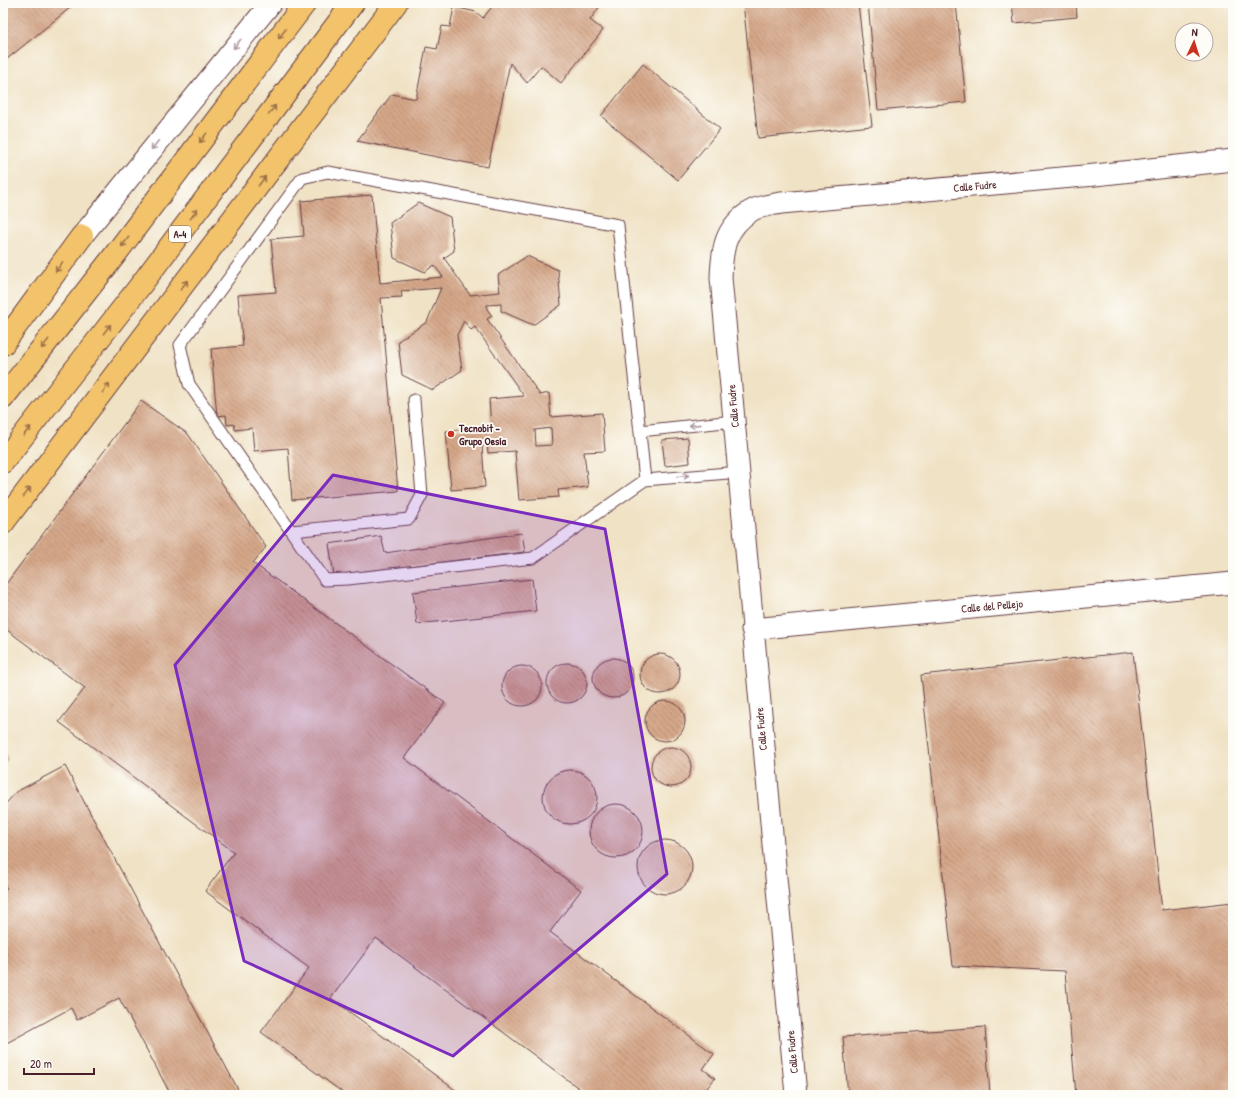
<svg xmlns="http://www.w3.org/2000/svg" width="1236" height="1098" viewBox="0 0 1236 1098" font-family="'Patrick Hand',sans-serif">
<style>
.building{fill:url(#building-back-hatch);fill-rule:evenodd}
.lines{fill:none;stroke-linecap:round;stroke-linejoin:round}
.lane-casing{stroke:#633c42;stroke-width:13}
.street-casing{stroke:#633c42;stroke-width:23}
.highway-casing{stroke:#633c42;stroke-width:24}
.lane{stroke:#fff;stroke-width:11}
.street{stroke:#fff;stroke-width:21}
.highway{stroke:#f2c36a;stroke-width:22}
.oneway{stroke:#9e714a}
.oneway2{stroke:#ae9aa0}
.marked{fill:#7b2cbf;fill-opacity:0.2;stroke:#7b2cbf;stroke-width:3;stroke-linejoin:round}
.poi-dot{fill:#c8321e;stroke:#fdfcf7;stroke-width:1.5}
.labels{text-anchor:middle;dominant-baseline:central;stroke-width:3.5;stroke-linejoin:round;paint-order:stroke}
.shield{fill:#fdfcf7;stroke:#806168;stroke-width:1}
.shield-label{font-size:10px;font-weight:bold;fill:#4a1f2b}
.street-label{font-size:11px;fill:#4a1f2b;stroke:#fdfcf7}
.poi-label{font-size:11px;font-weight:bold;fill:#4a1f2b;stroke:#fdfcf7;text-anchor:start}
</style>
<defs>
<pattern id="building-back-hatch" width="6" height="6" patternUnits="userSpaceOnUse"><rect width="6" height="6" fill="#d5a789"/><path d="M-1 5l2 2M0 0l6 6M5-1l2 2" fill="none" stroke="#af8770"/></pattern>
</defs>
<rect width="100%" height="100%" fill="#fdfcf7"/>
<filter id="ink" filterUnits="userSpaceOnUse"><feTurbulence type="fractalNoise" baseFrequency=".025" numOctaves="2"/><feDisplacementMap in="SourceGraphic" scale="8" xChannelSelector="R" yChannelSelector="G"/><feConvolveMatrix kernelMatrix="1 2 1 2 8 2 1 2 1" color-interpolation-filters="sRGB"/></filter>
<filter id="wash" filterUnits="userSpaceOnUse"><feTurbulence type="fractalNoise" baseFrequency=".012" numOctaves="4" result="noise"/><feDisplacementMap in="SourceGraphic" scale="16" xChannelSelector="R" yChannelSelector="G"/><feGaussianBlur stdDeviation="0.9" result="paint"/><feColorMatrix in="noise" values="0 0 0 0 0 0 0 0 0 0 0 0 0 0 0 0 0 1.4 0 .05"/><feComposite in="paint" operator="in"/></filter>
<g filter="url(#wash)">
<rect width="100%" height="100%" fill="#f0e2c5"/>
<g id="blocks">
<path class="building" d="M3 3H76L7 59 3 54Z
M495 3H602L590 20 603 30 561 83 541 66 527 83 510 63 488 167 357 141 392 94 416 99 426 47 437 49 442 26 450 27 454 7 476 12 483 18Z
M743 3H858L872 126 758 138Z
M868 3H956L966 102 878 110Z
M1012 3H1076L1077 17 1014 23Z
M643 64 720 129 678 180 601 116Z
M372 195 380 283 443 277 434 265 425 272 394 258 390 223 418 203 450 217 454 251 444 258 470 295 500 292 498 275 527 256 558 270 561 305 533 325 501 311V304L487 305V309L492 316 487 319 540 395 549 393 551 417 602 413 605 451 584 452 588 487 558 490 559 497 519 500 515 451 488 453 487 444H482L485 487 451 490 446 431 491 427 489 399 524 396 475 327 471 330 464 321 457 335 462 370 433 390 402 375 398 341 427 322 441 288 401 291 402 297 381 298 398 491 292 500 288 448 254 451 252 428 235 430 234 424 227 425 226 415 217 416 211 349 243 346 238 295 276 292 271 239 304 236 301 201ZM551 428 552 445 536 446 535 430Z
M141 401 188 434 266 547 253 563 445 703 404 758 581 890 550 932 714 1054 703 1069 715 1078 707 1088 716 1095H588L376 938 331 998 462 1095H346L261 1032 309 968 205 891 234 852 59 722 85 688 3 627V588Z
M688 438 690 463 665 466 662 440Z
M522 533 525 552 334 575 329 544 381 536 385 553Z
M532 579 536 611 417 624 413 592Z
M1133 652 1162 910 1233 902V1095H1076L1065 971 953 966 921 675Z
M640 674a20 20 0 1 1 40 0a20 20 0 1 1-40 0Z
M593 678a20 20 0 1 1 40 0a20 20 0 1 1-40 0Z
M547 683a20 20 0 1 1 40 0a20 20 0 1 1-40 0Z
M502 686a20 20 0 1 1 40 0a20 20 0 1 1-40 0Z
M645 721a20 20 0 1 1 40 0a20 20 0 1 1-40 0Z
M3 746 8 759 3 767Z
M651 767a20 20 0 1 1 40 0a20 20 0 1 1-40 0Z
M65 766 241 1095H190L187 1089 176 1095H171L119 998 77 1020 71 1008 3 1045V891L7 889 3 881V807L16 792Z
M543 797a27 27 0 1 1 54 0a27 27 0 1 1-54 0Z
M589 831a27 27 0 1 1 54 0a27 27 0 1 1-54 0Z
M638 867a27 27 0 1 1 54 0a27 27 0 1 1-54 0Z
M985 1027 990 1095H848L843 1037Z"/>
</g>
</g>
<g filter="url(#ink)">
<use href="#blocks" fill-opacity="0" stroke="#633c42" stroke-width="1"/>
<g class="lines">
<g class="lane-casing">
<path id="lane" d="M640 431 734 421
M645 480 618 225 328 172 302 178 180 345 189 384 325 580 348 579 533 558 645 480 740 472
M292 531 409 519 422 495 414 400"/>
</g>
<g class="street-casing">
<path id="street" d="M82 236 271 3
M752 629 1233 583
M796 1095 721 278C722 250 724 228 751 211 758 206 772 205 781 203L1095 175 1233 160"/>
</g>
<g class="highway-casing">
<path id="highway" d="M3 344 82 236
M3 398 111 260 305 3
M3 462 140 286 353 3
M3 523 396 3"/>
</g>
<use href="#lane" class="lane"/>
<use href="#street" class="street"/>
<use href="#highway" class="highway"/>
</g>
<defs><path id="oneway-shaft" d="M-6 0H5M1.5-3L5.5 0L1.5 3" fill="none" stroke-width="1.6" stroke-linecap="round" stroke-linejoin="round"/></defs>
<g class="oneway">
<use href="#oneway-shaft" transform="translate(282 34) rotate(127)"/>
<use href="#oneway-shaft" transform="translate(272 110) rotate(-53)"/>
<use href="#oneway-shaft" transform="translate(203 138) rotate(127)"/>
<use href="#oneway-shaft" transform="translate(262 181) rotate(-53)"/>
<use href="#oneway-shaft" transform="translate(194 214) rotate(-53)"/>
<use href="#oneway-shaft" transform="translate(125 242) rotate(127)"/>
<use href="#oneway-shaft" transform="translate(59 267) rotate(126)"/>
<use href="#oneway-shaft" transform="translate(184 285) rotate(-53)"/>
<use href="#oneway-shaft" transform="translate(107 329) rotate(-52)"/>
<use href="#oneway-shaft" transform="translate(45 344) rotate(128)"/>
<use href="#oneway-shaft" transform="translate(106 388) rotate(-53)"/>
<use href="#oneway-shaft" transform="translate(27 431) rotate(-52)"/>
<use href="#oneway-shaft" transform="translate(27 492) rotate(-53)"/>
</g>
<g class="oneway2">
<use href="#oneway-shaft" transform="translate(237 44) rotate(129)"/>
<use href="#oneway-shaft" transform="translate(155 145) rotate(129)"/>
<use href="#oneway-shaft" transform="translate(695 425) rotate(174)"/>
<use href="#oneway-shaft" transform="translate(683 476) rotate(-5)"/>
</g>
</g>
<path class="marked" d="M333 475 605 529 667 874 453 1056 244 961 175 665Z"/>
<circle class="poi-dot" cx="451" cy="434" r="4"/>
<g class="labels">
<rect class="shield" x="169" y="226" width="22" height="16" rx="3"/>
<g class="shield-label">
<text x="180" y="234">A-4</text>
</g>
<g class="street-label">
<text transform="translate(975 186) rotate(-5)">Calle Fudre</text>
<text transform="translate(733 406) rotate(-95)">Calle Fudre</text>
<text transform="translate(992 606) rotate(-5)">Calle del Pellejo</text>
<text transform="translate(761 729) rotate(-95)">Calle Fudre</text>
<text transform="translate(792 1052) rotate(-95)">Calle Fudre</text>
</g>
<g class="poi-label">
<text x="459" y="428">Tecnobit -<tspan x="459" dy="13">Grupo Oesía</tspan></text>
</g>
</g>
<rect width="1236" height="1098" fill="none" stroke="#fdfcf7" stroke-width="16"/>
<g transform="translate(1194 42) rotate(4)"><circle r="19" fill="#fdfcf7" stroke="#b5a4a5"/>
<path d="M0-3L7 15L0 10L-7 15Z" fill="#c8321e"/>
<text y="-6" font-size="11" font-weight="bold" text-anchor="middle" fill="#4a1f2b">N</text>
</g>
<path d="M24 1068v6h70v-6" fill="none" stroke="#4a1f2b" stroke-width="2"/>
<text x="30" y="1068" font-size="12" fill="#4a1f2b" stroke="#fdfcf7" stroke-width="3" paint-order="stroke">20 m</text>
</svg>
